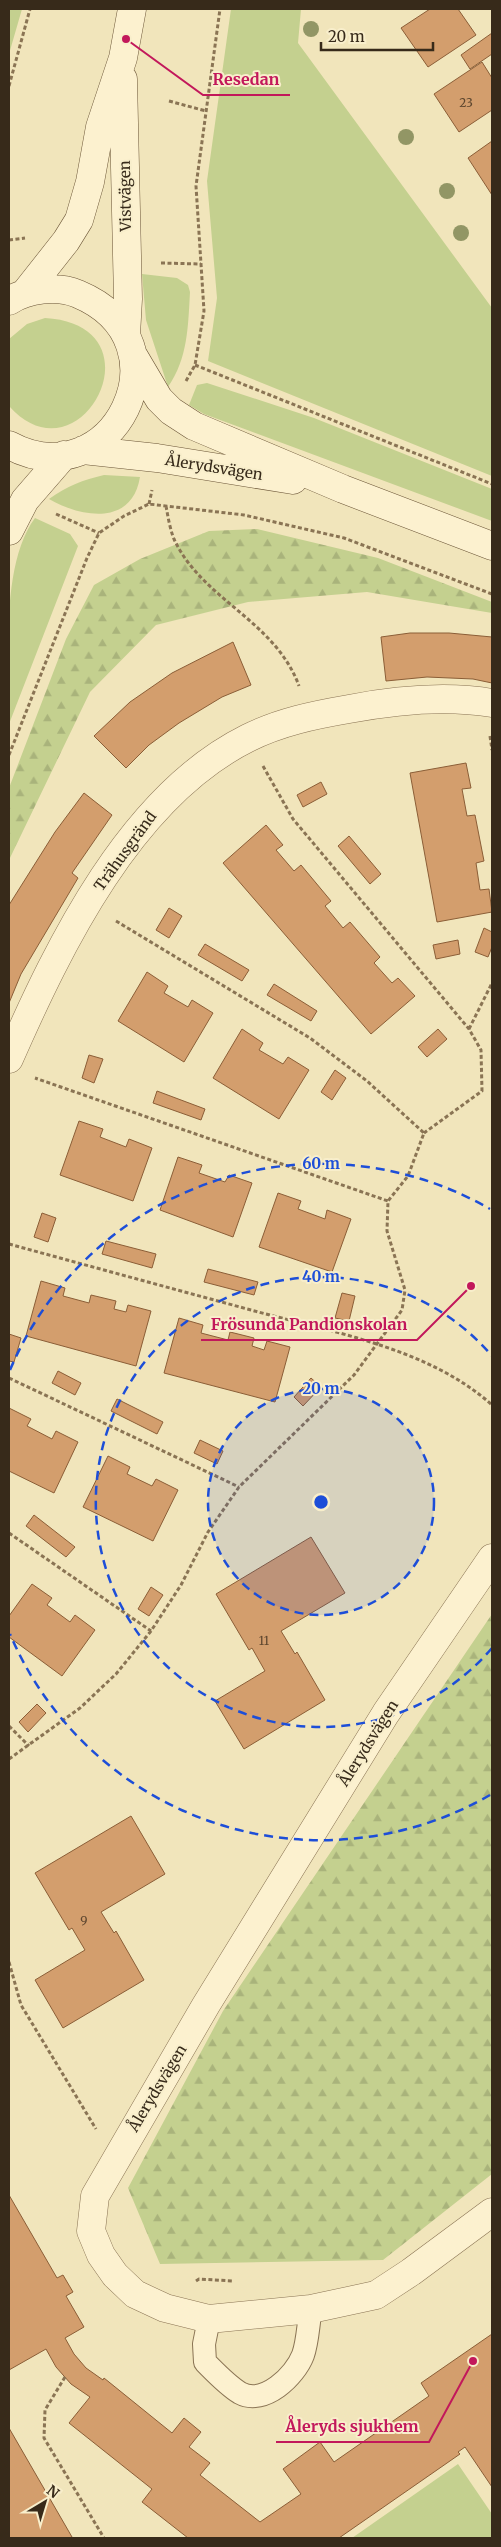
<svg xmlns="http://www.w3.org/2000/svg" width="501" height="2547" viewBox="0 0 501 2547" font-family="Merriweather,serif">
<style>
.green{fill:#c4d08f}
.forest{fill:url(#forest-firs)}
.building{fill:#d39e6d;stroke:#8b5e37}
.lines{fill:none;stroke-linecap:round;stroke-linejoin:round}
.service-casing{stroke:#8a7454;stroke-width:24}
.minor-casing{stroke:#8a7454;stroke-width:29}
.secondary-casing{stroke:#6b5537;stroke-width:29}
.path{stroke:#8a7454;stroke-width:3;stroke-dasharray:4 2.5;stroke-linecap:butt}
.service{stroke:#fcf1cf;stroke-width:22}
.minor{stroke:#fcf1cf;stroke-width:28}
.secondary{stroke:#fcf1cf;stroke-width:28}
.tree{fill:#929665}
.ring{fill:none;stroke:#1d4ed8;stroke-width:2.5;stroke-dasharray:9 6}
.labels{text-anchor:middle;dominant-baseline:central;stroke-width:4;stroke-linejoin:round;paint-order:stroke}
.number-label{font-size:12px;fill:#5e472f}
.street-label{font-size:15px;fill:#372a1a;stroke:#f8eecb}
.centre{fill:#1d4ed8;stroke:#f8eecb;stroke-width:2.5}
.ring-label{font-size:15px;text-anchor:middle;font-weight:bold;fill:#1d4ed8;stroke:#f8eecb;stroke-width:4;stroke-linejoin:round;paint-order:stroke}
.leader{fill:none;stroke:#c2185b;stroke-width:2}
.callout-dot{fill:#c2185b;stroke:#f8eecb;stroke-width:2}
.callout-label{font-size:16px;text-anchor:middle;font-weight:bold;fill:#c2185b;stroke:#f8eecb;stroke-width:4;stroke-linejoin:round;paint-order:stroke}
</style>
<defs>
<pattern id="forest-firs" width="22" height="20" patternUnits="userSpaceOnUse" patternTransform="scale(1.25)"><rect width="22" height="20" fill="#c4d08f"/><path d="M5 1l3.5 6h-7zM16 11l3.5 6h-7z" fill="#a9b37b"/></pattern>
</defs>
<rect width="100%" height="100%" fill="#f1e5bb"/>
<path class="green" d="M9 9H22L9 54Z
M231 9H301L298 43 492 308V476L208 361 217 298 207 181Z
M142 274 177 278 188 285 190 292C188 327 188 358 168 387L146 320Z
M45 318C165 325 80 486 9 406V339L27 324Z
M207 383 314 418 492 489V521L204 414 189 405 197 385Z
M104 475 140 477C132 526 82 518 49 499 67 486 83 480 104 475Z
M35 518 70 534 78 546 9 724C9 665 0 565 35 518Z
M458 2464 492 2514V2538H352Z"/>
<path class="forest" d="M257 529 378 558 492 602V613L367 592 248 602 156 625 90 692 9 860V788L66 639 94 585 140 559 209 531Z
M492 1614V2174L383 2260 160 2264 128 2188 223 2011Z"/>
<path class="building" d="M430 9H458L476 35 428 67 401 28Z
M492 33V54L470 69 461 55Z
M482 62 492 78V110L459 132 434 94Z
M492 141V195L468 158Z
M410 633H449L492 637V683L473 679 427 677 386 681 381 637Z
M233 642 251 685 222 697 179 723 149 745 126 768 94 736 130 702 172 673Z
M466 763 471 788 462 789 467 816 475 815 484 861 476 863 480 890 489 889 492 912 437 922 410 773Z
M321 782 327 794 303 807 297 795Z
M84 793 112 815 72 873 78 878 21 974 9 1003V905L55 832Z
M266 825 283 845 276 850 294 871 301 865 331 901 325 906 343 928 350 922 380 957 374 963 392 983 398 978 415 996 371 1034 223 863Z
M349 836 381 874 370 884 338 846Z
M169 908 182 916 169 938 156 930Z
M484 928 492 932V947L488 957 475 952Z
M458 940 460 954 436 959 433 945Z
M205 944 249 970 242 981 198 955Z
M147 972 168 986 164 993 188 1007 192 1000 213 1013 184 1062 118 1021Z
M274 984 317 1011 311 1021 267 995Z
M242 1029 263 1043 259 1050 283 1064 288 1057 309 1070 279 1119 213 1078Z
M438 1029 447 1039 427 1057 418 1047Z
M89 1055 103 1059 94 1083 82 1078Z
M335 1070 346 1078 332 1100 321 1092Z
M157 1091 205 1109 201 1120 153 1103Z
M79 1121 103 1129 100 1137 126 1147 129 1139 152 1148 133 1201 60 1175Z
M178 1157 202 1165 199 1173 225 1182 229 1175 252 1183 233 1237 160 1210Z
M278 1193 301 1201 298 1209 325 1219 327 1210 351 1219 332 1272 259 1247Z
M42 1213 56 1218 48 1242 34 1237Z
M106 1241 156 1254 152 1268 102 1254Z
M208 1269 258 1282 254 1295 204 1282Z
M41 1281 65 1288 63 1296 89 1303 91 1295 116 1301 114 1309 126 1312 128 1305 151 1311 136 1366 26 1336Z
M342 1293 355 1296 349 1321 335 1318Z
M179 1318 203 1325 201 1333 228 1340 230 1332 254 1338 252 1346 264 1350 267 1341 290 1347 275 1402 164 1373Z
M9 1334 21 1338 14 1362 9 1361Z
M58 1371 81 1383 75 1395 52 1383Z
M311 1378 321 1387 303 1406 294 1397Z
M117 1399 163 1422 157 1434 111 1411Z
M9 1408 31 1419 27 1426 52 1439 56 1431 78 1442 54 1493 9 1471Z
M200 1440 223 1451 217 1464 194 1453Z
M108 1456 130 1467 127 1474 152 1486 156 1479 178 1490 153 1541 83 1507Z
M34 1515 75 1547 66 1557 26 1526Z
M311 1537 345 1593 281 1631 295 1654 297 1652 325 1700 244 1749 215 1701 265 1671 252 1648 249 1650 216 1594Z
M32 1584 52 1598 47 1605 70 1622 75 1615 95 1630 62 1676 9 1637V1616Z
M151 1587 163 1595 149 1616 138 1609Z
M37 1704 46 1713 28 1732 19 1722Z
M131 1816 165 1874 101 1912 114 1933 116 1931 144 1980 63 2028 35 1980 85 1950 72 1928 69 1930 35 1873Z
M9 2195 57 2278 63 2275 73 2292 66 2296 84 2327 65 2338 74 2354 86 2368 103 2380 104 2378 172 2433 184 2418 201 2432 189 2447 210 2463 200 2475 260 2522 301 2494 283 2469 320 2442 334 2462 429 2396 421 2383 492 2334V2487L465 2447 458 2452 460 2454 339 2538H188L142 2502 152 2489 69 2423 90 2397 71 2384 56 2367 46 2349 9 2370Z
M9 2428 72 2537 69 2538H9Z"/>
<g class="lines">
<g class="service-casing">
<path id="service" d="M209 2319 204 2344 205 2362C216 2373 227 2385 240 2393 264 2406 295 2376 303 2355 308 2341 308 2324 311 2309"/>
</g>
<g class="minor-casing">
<path id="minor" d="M9 1059C59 945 131 796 248 738 280 722 314 715 349 709 396 700 445 695 492 703
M492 1558 386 1713 206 2005 95 2196 91 2231 101 2255 115 2275 135 2294 165 2308 209 2319 311 2309 376 2295 411 2272 492 2212"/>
</g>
<g class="secondary-casing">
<path id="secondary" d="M123 79 128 299 126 335
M25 293 66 241 79 220 90 182 100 127 123 58 132 9
M9 301C27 289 57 285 78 294 193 342 112 501 9 445
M133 355 159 399 171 411 194 426 343 489 492 546
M83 450 157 458 293 480
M9 531 25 500 64 455"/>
</g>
<path class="path" d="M9 86 30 9
M169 101 206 111
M9 240 25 238
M161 263 201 264
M195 365 492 484
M186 381 195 365 204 311 196 186 220 9
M149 504 152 490
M166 506C168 517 170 529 174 539 202 600 275 620 299 686
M56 514 99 533
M490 736 492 750
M9 755 87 558 99 533 124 516 149 504 244 515 344 538 492 594
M263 766 293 819 469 1029 481 1050 482 1091 424 1133
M116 921 310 1038 367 1081 424 1133 408 1176 388 1201
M469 1029 492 983
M9 1244C89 1266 170 1288 251 1310 331 1332 429 1348 492 1405
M9 1378 239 1487
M9 1533 151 1631
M9 1726 29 1746
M9 1759 80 1708 116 1674 151 1631 181 1585 208 1532 239 1487 354 1375 402 1310 405 1290 387 1231 388 1201 35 1078
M9 1962 21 2005 96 2129
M196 2281 199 2279 232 2281
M65 2377 45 2410 44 2438 104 2538"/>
<use href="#service" class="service"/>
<use href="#minor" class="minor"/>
<use href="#secondary" class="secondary"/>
</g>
<g class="tree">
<circle cx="311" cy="29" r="8"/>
<circle cx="406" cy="137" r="8"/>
<circle cx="447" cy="191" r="8"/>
<circle cx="461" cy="233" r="8"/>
</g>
<circle cx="321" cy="1502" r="113" fill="#1d4ed8" fill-opacity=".12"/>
<g class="ring">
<circle cx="321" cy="1502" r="113"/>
<path d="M492 1648A225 225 0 1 1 492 1356"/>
<path d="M490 1795A338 338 0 0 1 10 1634M10 1370A338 338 0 0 1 490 1209"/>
</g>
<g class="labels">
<g class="number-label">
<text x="466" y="102">23</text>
<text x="264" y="1640">11</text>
<text x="84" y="1920">9</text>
</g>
<g class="street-label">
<text transform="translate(125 196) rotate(-91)">Vistvägen</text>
<text transform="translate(214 467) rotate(9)">Ålerydsvägen</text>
<text transform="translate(125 851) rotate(-54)">Trähusgränd</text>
<text transform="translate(368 1743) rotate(-58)">Ålerydsvägen</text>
<text transform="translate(157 2088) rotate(-59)">Ålerydsvägen</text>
</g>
</g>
<circle cx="321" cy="1502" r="8" class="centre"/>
<g class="ring-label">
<text x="321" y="1169">60 m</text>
<text x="321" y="1282">40 m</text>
<text x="321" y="1394">20 m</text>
</g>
<path class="leader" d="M126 39L203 95H290M471 1286L417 1340H201M473 2361L429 2442H276"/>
<g class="callout-dot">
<circle cx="126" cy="39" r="5"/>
<circle cx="471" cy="1286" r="5"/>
<circle cx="473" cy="2361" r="5"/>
</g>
<g class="callout-label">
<text x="246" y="85">Resedan</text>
<text x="309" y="1330">Frösunda Pandionskolan</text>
<text x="352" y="2432">Åleryds sjukhem</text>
</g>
<rect width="501" height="2547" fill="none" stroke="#372a1a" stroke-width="20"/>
<g transform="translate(45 2502) rotate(38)" stroke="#f8eecb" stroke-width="4" paint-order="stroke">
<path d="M0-4L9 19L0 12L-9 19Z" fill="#372a1a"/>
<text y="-8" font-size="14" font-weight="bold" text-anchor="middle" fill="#372a1a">N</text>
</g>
<path d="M321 42v8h112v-8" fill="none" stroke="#372a1a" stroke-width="2.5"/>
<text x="328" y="42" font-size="15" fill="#372a1a" stroke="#f8eecb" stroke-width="4" paint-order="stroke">20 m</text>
</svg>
